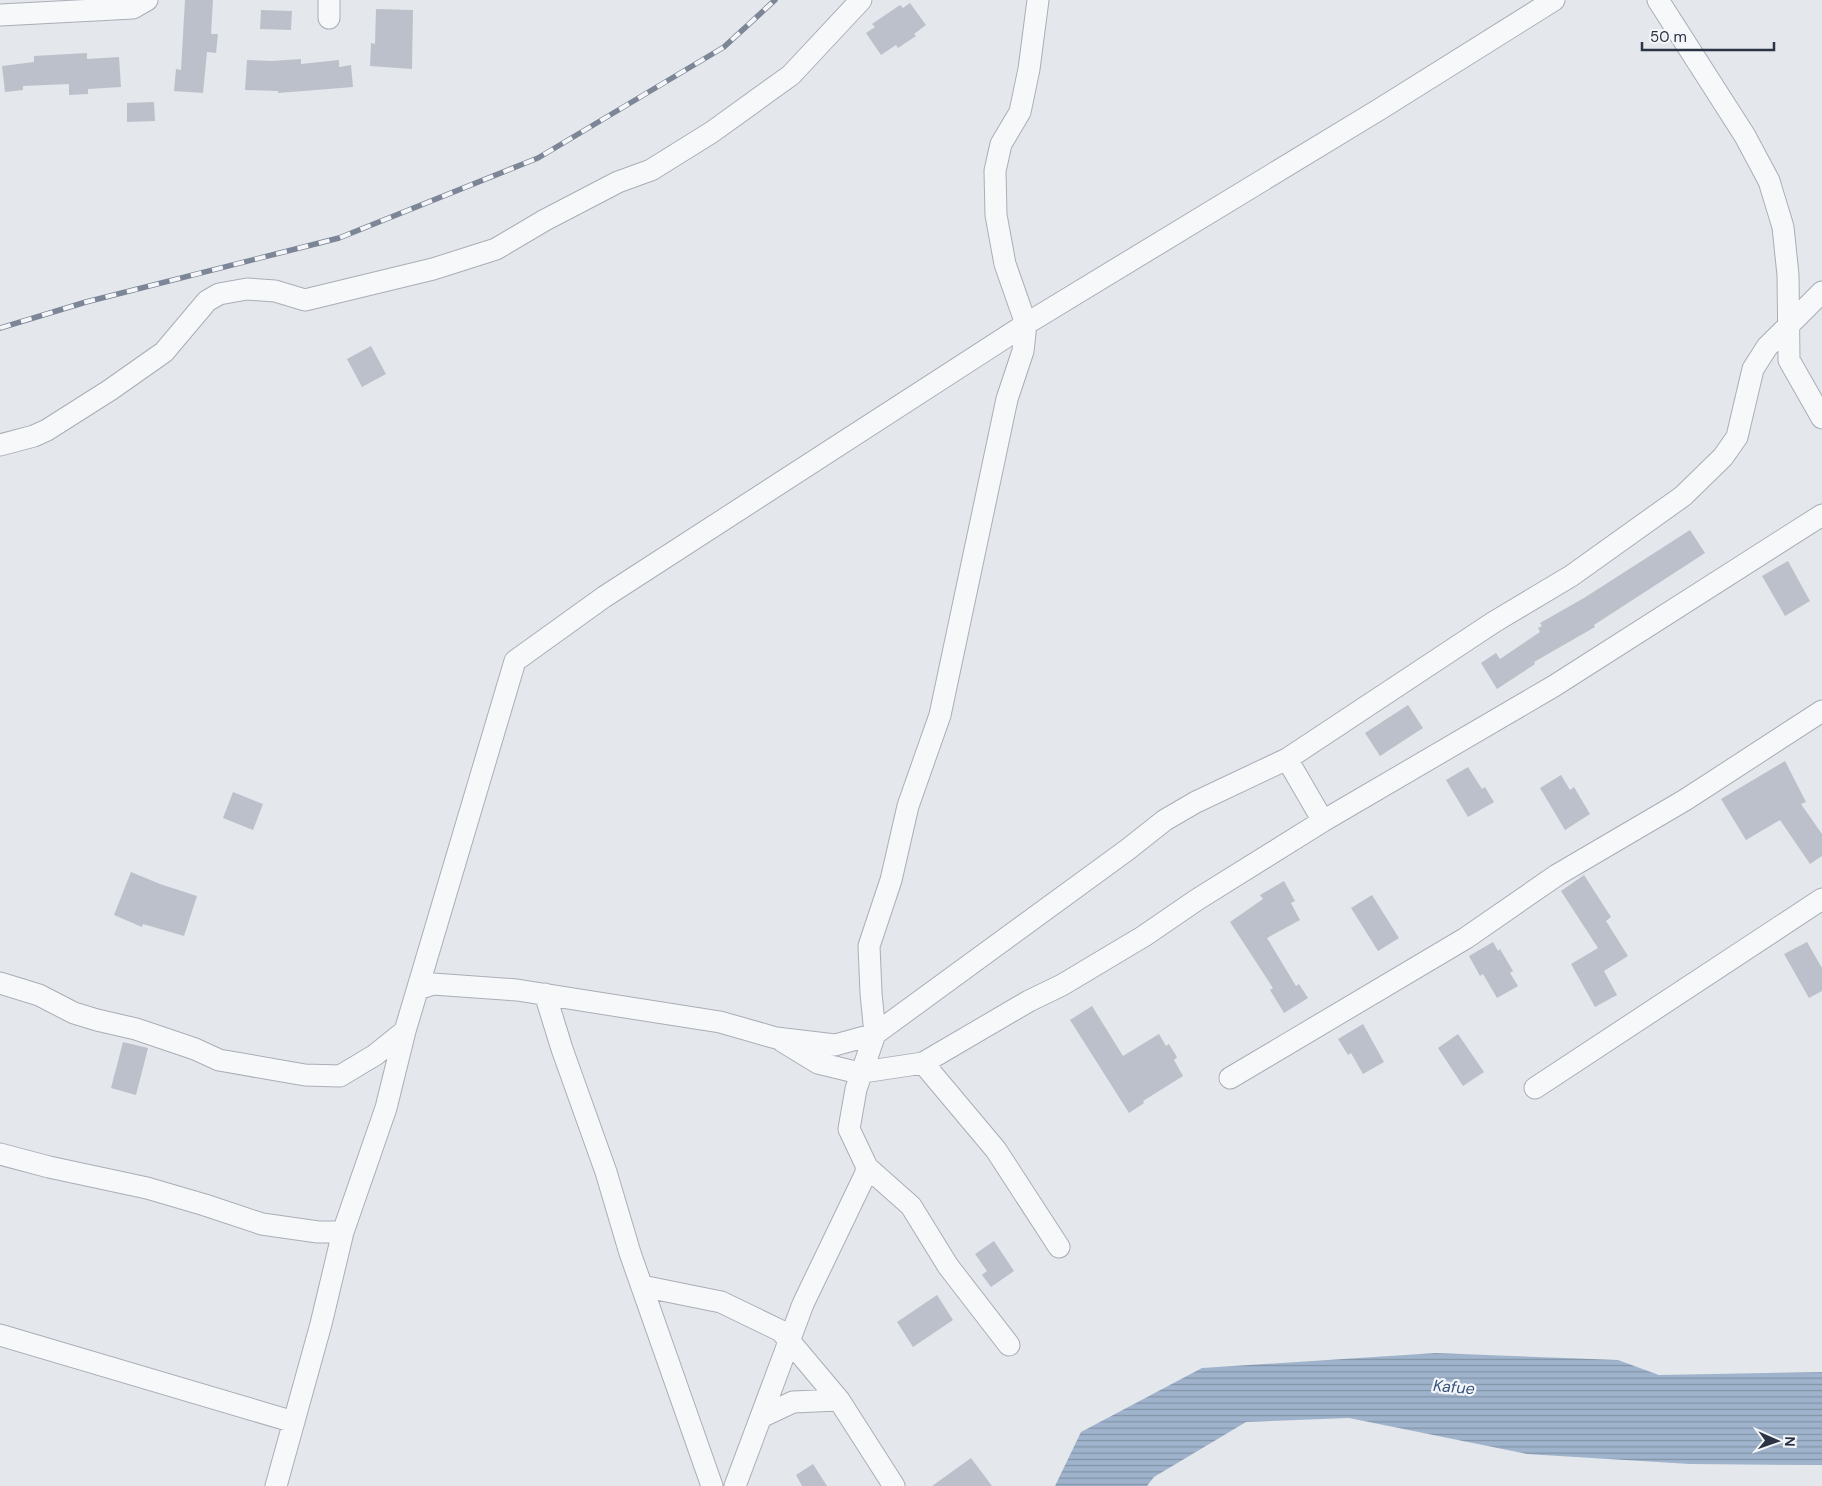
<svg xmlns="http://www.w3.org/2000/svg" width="1822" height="1486" viewBox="0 0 1822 1486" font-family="'DM Sans',sans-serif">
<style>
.water{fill:url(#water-rules)}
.building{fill:#bbc0ca}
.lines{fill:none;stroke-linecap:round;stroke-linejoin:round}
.minor-casing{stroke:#a9aeb7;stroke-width:23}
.minor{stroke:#f7f8fa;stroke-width:21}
.rail-casing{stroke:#7d8696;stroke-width:5.5}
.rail{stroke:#f4f6f9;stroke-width:4;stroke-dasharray:11;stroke-linecap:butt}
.labels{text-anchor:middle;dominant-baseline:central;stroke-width:4.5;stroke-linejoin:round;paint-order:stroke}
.water-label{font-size:16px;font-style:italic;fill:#34527a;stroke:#f4f6f9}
</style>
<defs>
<pattern id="water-rules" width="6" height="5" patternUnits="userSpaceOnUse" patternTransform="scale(1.25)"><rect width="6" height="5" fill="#9fb4cc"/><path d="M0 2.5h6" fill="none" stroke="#8293a7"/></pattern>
</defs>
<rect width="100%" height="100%" fill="#e4e7ec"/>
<path class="water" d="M1436 1353 1618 1360 1659 1375 1822 1372V1465L1690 1464 1527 1454 1349 1418 1246 1422 1154 1477 1147 1486H1055L1081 1432 1202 1368Z"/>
<path class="building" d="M185 0H213L211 34H218L216 53 207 52 203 93 174 91 176 69 181 70Z
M910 3 926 25 914 34 916 36 898 48 896 45 881 55 866 33 875 27 872 24 900 5 903 8Z
M376 9 413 10 412 69 370 66 371 43 375 44Z
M261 10 292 11 291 30 260 29Z
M87 53V59L119 57 121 87 88 89V94L69 95V84L23 86V90L5 92 2 66 34 62V56Z
M301 59V64L339 60V67L351 65 353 87 278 93V91L245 90 247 60 272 61Z
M154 102 155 121 127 122V103Z
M371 346 386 374 362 387 347 359Z
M1690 530 1705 553 1594 625 1595 627 1534 662 1535 664 1497 689 1481 663 1496 653 1500 659 1540 632 1538 628 1542 626 1540 623 1584 598Z
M1788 561 1810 601 1785 616 1762 576Z
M1408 705 1423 728 1380 756 1365 733Z
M1785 761 1806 802 1801 804 1822 834V856L1810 864 1780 820 1746 840 1721 799Z
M1468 767 1482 789 1485 787 1494 802 1468 817 1446 780Z
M1561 775 1570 790 1574 787 1590 814 1565 830 1540 788Z
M233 792 263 804 253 830 223 818Z
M131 872 160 884 197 896 184 936 143 924 142 927 114 915Z
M1584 875 1611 917 1606 921 1628 956 1604 971 1617 995 1595 1007 1571 964 1598 948 1561 891Z
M1284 881 1295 901 1291 903 1300 920 1267 938 1296 986 1299 984 1308 998 1284 1013 1270 990 1273 988 1230 922 1263 899 1260 895Z
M1372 895 1399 938 1378 951 1351 908Z
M1493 942 1498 951 1500 949 1513 971 1510 973 1518 986 1497 998 1483 974 1480 976 1469 956Z
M1807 942 1822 968V991L1809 998 1784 954Z
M1092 1006 1123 1056 1159 1034 1166 1046 1169 1044 1177 1057 1174 1060 1183 1076 1143 1101 1144 1103 1129 1113 1070 1020Z
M1363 1024 1384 1062 1363 1074 1351 1053 1348 1055 1338 1039Z
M1458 1034 1484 1072 1463 1086 1438 1048Z
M123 1042 148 1048 136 1095 111 1088Z
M994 1241 1014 1271 991 1287 982 1275 987 1271 975 1254Z
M937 1295 953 1320 913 1347 897 1322Z
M971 1458 992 1486H932Z
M813 1464 827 1486H802L796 1475Z"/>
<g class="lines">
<g class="minor-casing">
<path id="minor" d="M1658 0 1745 136 1769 181 1783 227 1788 275 1789 360 1822 418
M0 15 133 8 147 0
M329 18V0
M0 445 34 436 47 430 110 390 164 352 207 301 219 294 247 289 275 291 305 300 433 269 496 249 545 220 618 182 651 170 712 132 791 75 861 0
M1287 759 1323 821
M0 983 39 995 74 1013 97 1020 136 1029 195 1049 219 1060 305 1075 340 1076 375 1055 405 1031
M418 989 433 984 517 990 720 1022 776 1038 835 1045 875 1034 1127 850 1165 820 1196 802 1287 759 1494 622 1571 576 1683 496 1723 457 1737 437 1753 369 1767 347 1822 292
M545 994 562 1049 606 1172 630 1253 712 1486
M782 1041 818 1063 851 1071 863 1072 923 1063 1029 1001 1062 985 1144 936 1198 899 1323 821 1554 686 1822 515
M923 1063 996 1150 1059 1247
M1230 1078 1466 938 1557 875 1685 800 1822 711
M1535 1088 1822 899
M0 1154 49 1167 147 1188 205 1205 262 1224 318 1232H343
M867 1167 911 1206 948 1266 1009 1345
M642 1286 721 1302 781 1331 839 1400 894 1486
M0 1335 294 1422
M761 1417 793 1402 839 1400
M276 1486 321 1324 343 1232 386 1108 405 1031 515 661 604 597 1026 324 1380 109 1554 0
M735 1486 803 1304 865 1175 867 1167 849 1129 856 1089 875 1034 871 993 869 946 891 880 908 806 940 715 1007 399 1023 351 1026 324 1005 264 996 215 995 171 1001 144 1020 112 1029 69 1038 0"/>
</g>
<use href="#minor" class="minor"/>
<g class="rail-casing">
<path id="rail" d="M0 328 86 302 339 238 538 158 724 47 775 0"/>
</g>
<use href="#rail" class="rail"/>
</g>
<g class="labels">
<g class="water-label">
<text transform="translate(1454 1387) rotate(5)">Kafue</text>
</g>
</g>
<g transform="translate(1777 1441) rotate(92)" stroke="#f4f6f9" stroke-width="4" paint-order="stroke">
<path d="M0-4L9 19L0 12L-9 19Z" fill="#2b3445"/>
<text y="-8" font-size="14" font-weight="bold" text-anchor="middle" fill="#2b3445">N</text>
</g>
<path d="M1642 42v8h132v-8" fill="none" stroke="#2b3445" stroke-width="2.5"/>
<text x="1650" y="42" font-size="15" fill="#2b3445" stroke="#f4f6f9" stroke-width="4" paint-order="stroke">50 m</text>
</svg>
